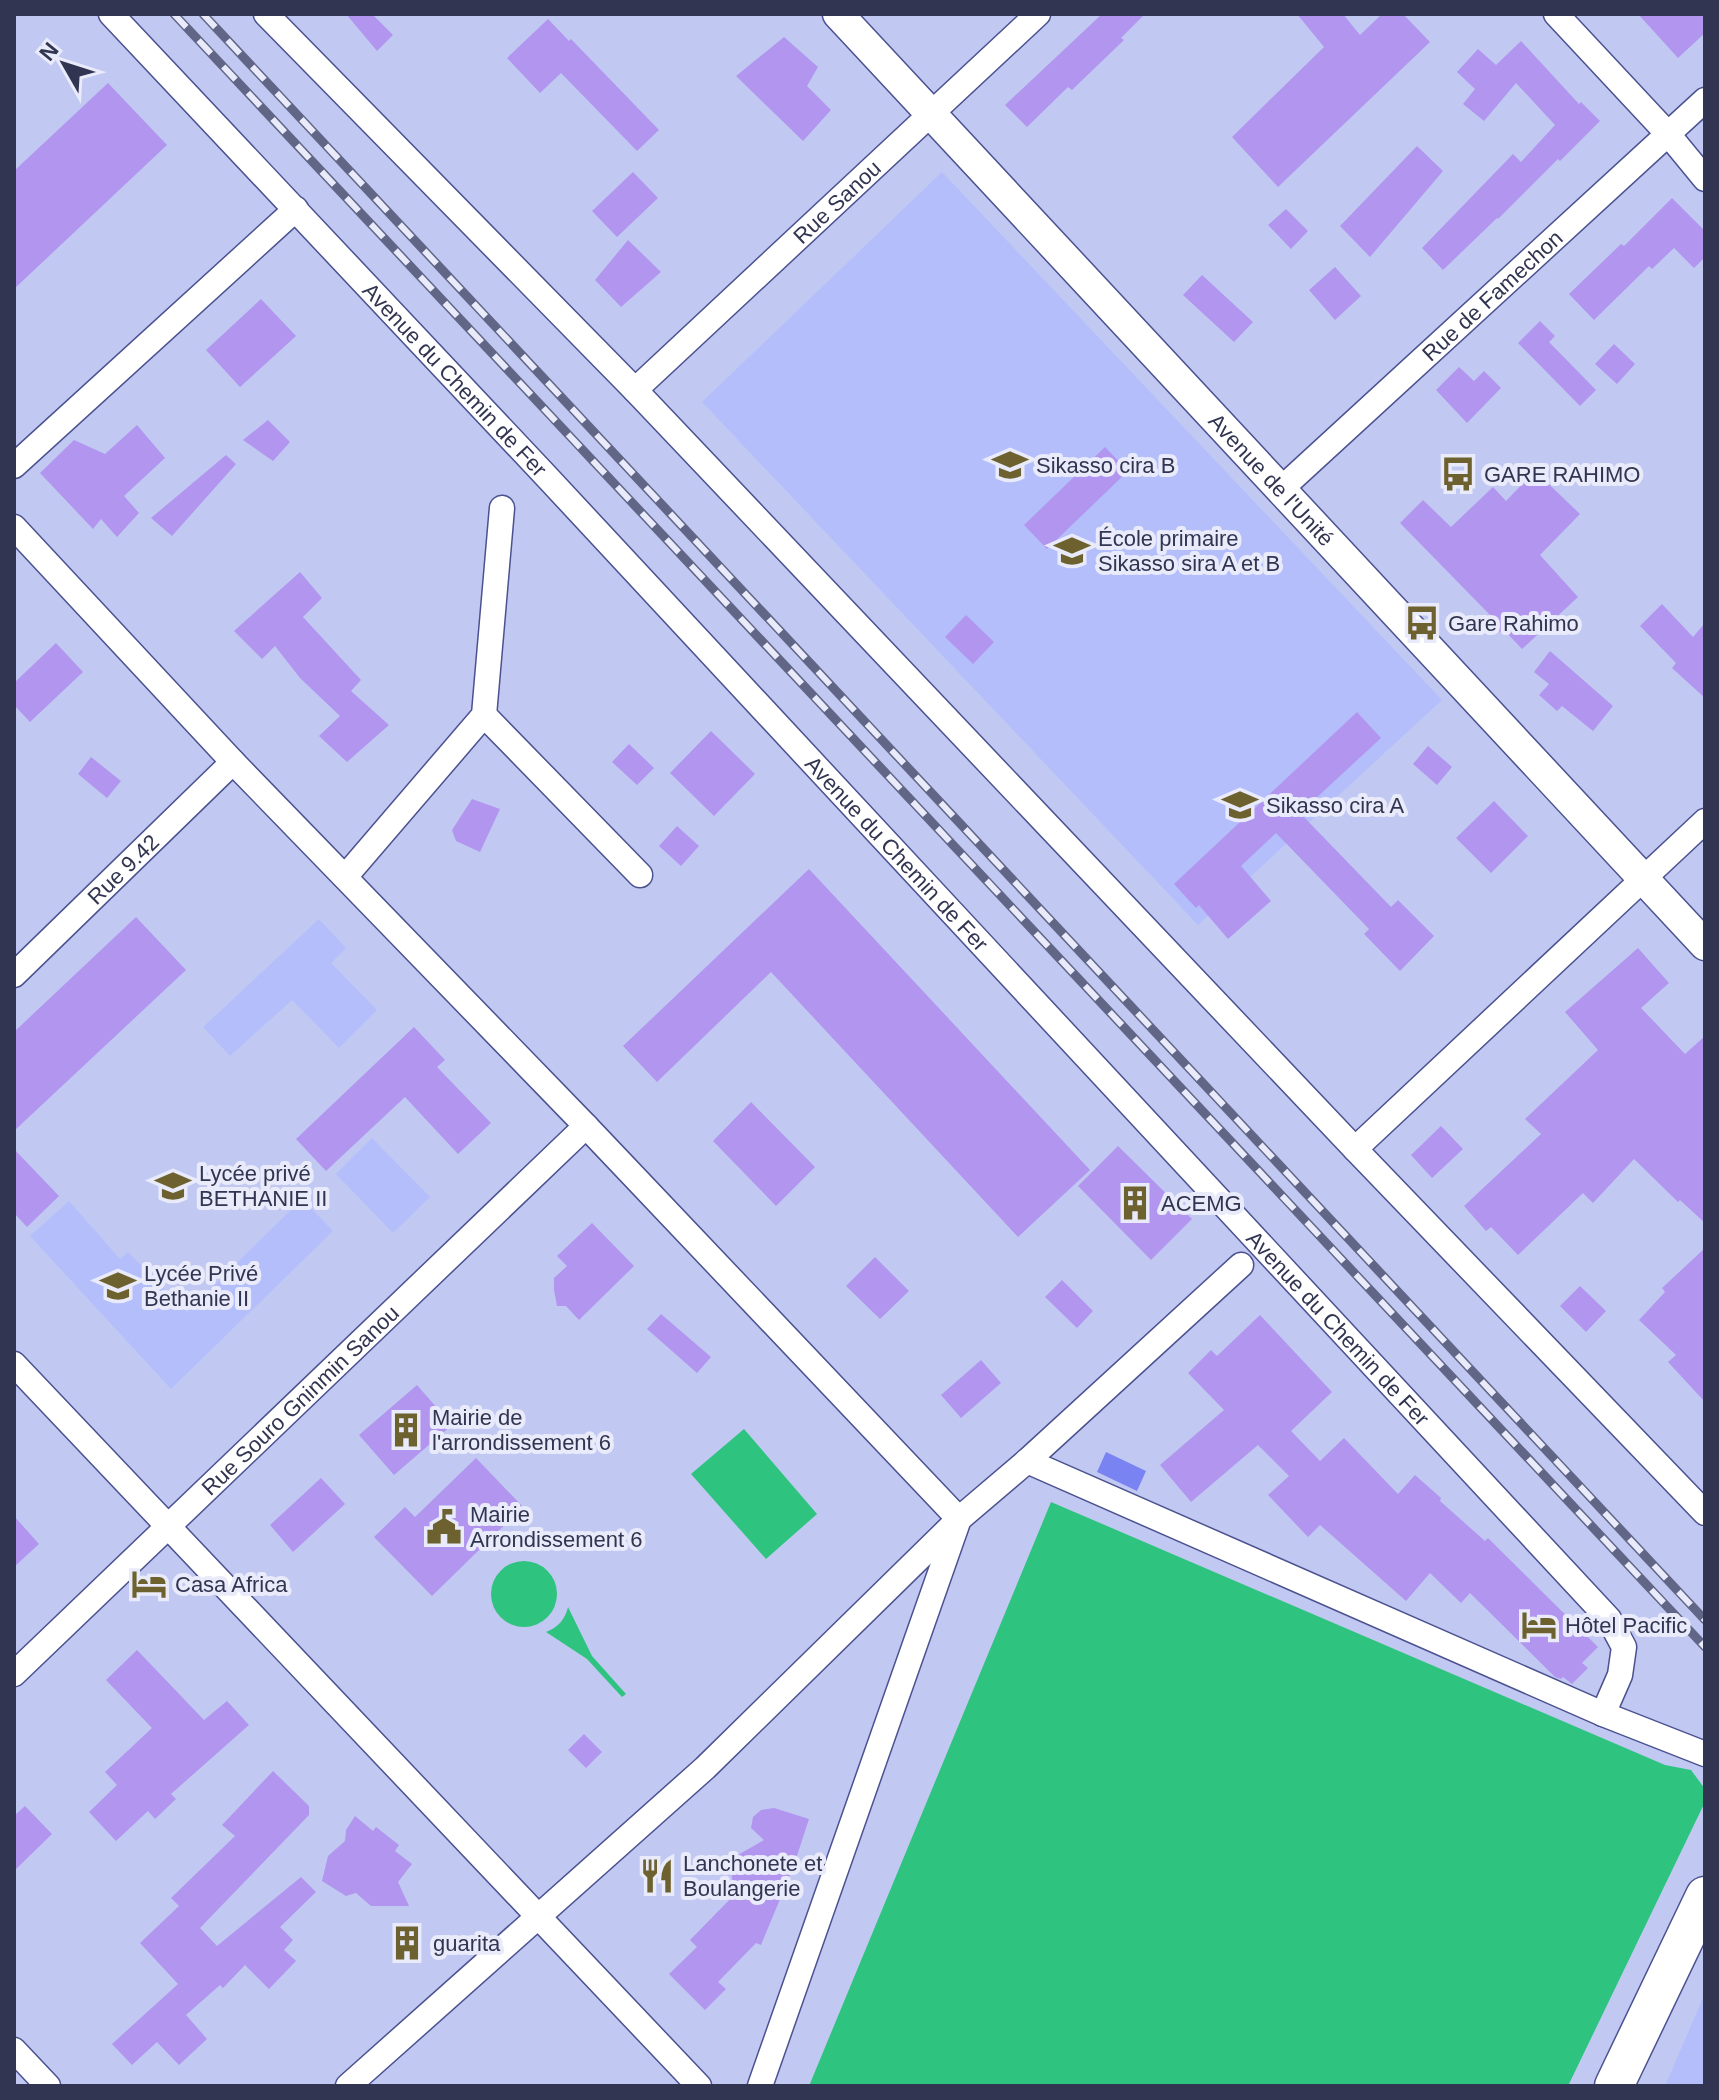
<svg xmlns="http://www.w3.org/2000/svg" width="1719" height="2100" viewBox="0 0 1719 2100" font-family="Helvetica,sans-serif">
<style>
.built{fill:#b4befb}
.green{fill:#2ec37e}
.water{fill:#7a83f2}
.building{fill:#b195ef}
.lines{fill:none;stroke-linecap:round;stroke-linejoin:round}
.minor-casing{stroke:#4b528f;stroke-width:27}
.tertiary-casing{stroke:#4b528f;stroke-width:33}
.trunk-casing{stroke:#4b528f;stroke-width:41}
.minor{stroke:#fff;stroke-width:24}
.tertiary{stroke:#fff;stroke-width:30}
.trunk{stroke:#fff;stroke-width:38}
.rail-casing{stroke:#616687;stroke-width:9}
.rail{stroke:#e9ebfa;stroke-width:6;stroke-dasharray:18;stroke-linecap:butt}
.labels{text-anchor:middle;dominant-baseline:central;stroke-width:8;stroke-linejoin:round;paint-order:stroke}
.street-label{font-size:22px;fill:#313551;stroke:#e9ebfa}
.poi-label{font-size:22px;fill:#313551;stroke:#e9ebfa;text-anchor:start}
</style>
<rect width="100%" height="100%" fill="#c1c9f3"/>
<path class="built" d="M942 172 1442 700 1198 925 702 402Z
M319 919 346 948 331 963 377 1010 339 1048 292 1000 230 1056 203 1027Z
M372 1138 430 1197 393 1233 336 1174Z
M302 1199 333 1231 171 1389 30 1236 69 1201 120 1259 128 1252 187 1312Z
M1705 1993V2086H1665Z"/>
<path class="green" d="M744 1429 817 1514 766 1559 691 1474Z
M1051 1502 1665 1765 1691 1770 1705 1789V1802L1568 2086H809Z
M491 1594a33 33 0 1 1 66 0a33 33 0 1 1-66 0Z
M568 1607 592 1656 626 1694 622 1697 587 1659 546 1632C557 1628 565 1620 568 1607Z"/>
<path class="water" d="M1106 1452 1146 1471 1137 1491 1097 1472Z"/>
<path class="building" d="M346 14H372L393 35 377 51Z
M1102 14H1145L1121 38 1124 40 1072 90 1068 87 1027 127 1005 105Z
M1297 14H1343L1360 35 1382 14H1403L1430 42 1278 187 1232 137 1324 47Z
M1638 14H1705V33L1678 58Z
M548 19 569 41 571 39 659 130 637 151 561 73 540 93 507 58Z
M784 37 818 67 807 86 831 110 803 141 736 76Z
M1521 41 1579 104 1581 102 1600 121 1560 161 1558 159 1498 219 1497 218 1443 270 1422 248 1513 154 1521 162 1555 125 1516 83 1484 121 1463 104 1475 89 1457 72 1478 49 1496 65Z
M108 83 167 145 14 289V171Z
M1417 146 1443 171 1370 257 1340 226Z
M633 172 658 198 617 237 592 211Z
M1672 198 1705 231V257L1694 268 1674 248 1652 269 1649 266 1594 320 1569 294 1621 244 1624 246Z
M1286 209 1308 231 1291 249 1268 225Z
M628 240 661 272 621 307 595 280Z
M1335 267 1361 296 1335 320 1309 290Z
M1202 275 1253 322 1234 342 1183 295Z
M261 299 296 336 240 387 206 350Z
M1540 321 1555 336 1549 342 1596 390 1580 406 1518 343Z
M1614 344 1635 364 1617 384 1595 364Z
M1459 367 1474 381 1484 371 1501 388 1467 423 1436 390Z
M268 420 290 442 273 461 243 440Z
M137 425 165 458 124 496 139 513 117 537 101 519 93 529 40 473 74 440 105 454Z
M1105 447 1128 471 1047 549 1024 525Z
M226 455 236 464 172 536 151 518Z
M1535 471 1580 514 1540 555 1578 597 1522 649 1506 632 1503 635 1487 618 1490 615 1400 523 1423 500 1451 527 1493 487 1506 501Z
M300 572 322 598 303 617 361 680 351 691 389 725 347 762 319 736 340 716 300 678 275 646 262 659 234 631Z
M1662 604 1693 637 1705 623V698L1672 668 1676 663 1640 626Z
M966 615 994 642 973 664 945 637Z
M56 643 83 672 30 722 14 705V683Z
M1550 651 1613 706 1593 731 1562 706 1557 711 1539 695 1549 684 1534 672Z
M1357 712 1381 738 1300 813 1391 907 1398 900 1434 936 1400 971 1364 934 1369 929 1276 833 1241 866 1271 901 1228 939 1199 905 1196 908 1174 884Z
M711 731 755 774 714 816 670 773Z
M629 744 654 768 637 785 612 762Z
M1428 746 1452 767 1437 785 1413 764Z
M91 757 121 781 107 798 78 774Z
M472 799 500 809 480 852 456 841 452 830Z
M1494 801 1528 836 1491 873 1456 838Z
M677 826 699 846 681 866 659 846Z
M809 869 1090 1170 1018 1237 771 972 657 1082 623 1046Z
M136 917 186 970 14 1131V1032Z
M1638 948 1669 983 1641 1008 1685 1054 1705 1036V1223L1680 1200 1678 1202 1634 1159 1593 1203 1583 1193 1518 1255 1491 1227 1486 1231 1464 1206 1541 1134 1525 1119 1598 1050 1565 1012Z
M414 1027 445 1060 437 1067 491 1123 458 1154 405 1097 326 1171 296 1139Z
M751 1102 815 1167 776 1206 713 1141Z
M1441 1126 1463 1149 1432 1178 1411 1155Z
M1118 1146 1192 1219 1151 1260 1078 1186Z
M14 1149 59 1196 27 1227 14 1213Z
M592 1223 634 1266 579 1320 566 1306H557L554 1290V1278L567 1266 557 1256Z
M1705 1248V1402L1668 1362 1676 1355 1639 1320 1665 1292 1662 1288Z
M875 1257 909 1291 880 1319 846 1286Z
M1062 1280 1093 1311 1077 1328 1045 1297Z
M1580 1286 1606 1311 1586 1332 1560 1306Z
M661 1314 711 1357 697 1373 647 1329Z
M1260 1315 1332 1392 1291 1431 1320 1461 1344 1438 1398 1494 1415 1475 1441 1498 1440 1501 1485 1541 1488 1538 1598 1647 1582 1663 1588 1668 1572 1684 1563 1677 1561 1679 1555 1677 1470 1593 1461 1603 1430 1573 1406 1601 1320 1525 1308 1537 1268 1495 1289 1476 1258 1445 1191 1502 1160 1465 1224 1410 1188 1373 1211 1350 1217 1356Z
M981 1360 1001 1383 961 1418 941 1395Z
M417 1385 452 1425 394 1475 359 1435Z
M476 1458 523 1507 432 1596 374 1537 405 1507 415 1517Z
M321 1478 345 1504 293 1552 270 1525Z
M14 1516 39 1544 14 1567Z
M137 1650 204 1720 227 1701 249 1725 171 1794 176 1799 155 1819 148 1811 116 1841 89 1812 117 1785 105 1772 152 1728 106 1680Z
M584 1734 602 1752 586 1768 568 1750Z
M273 1771 309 1806V1815L200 1928 217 1946 301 1877 316 1892 280 1927 293 1940 284 1950 296 1961 269 1989 245 1965 223 1988 220 1985 186 2015 207 2039 179 2065 157 2042 132 2065 112 2044 178 1984 140 1943 179 1906 171 1898 235 1836 222 1825Z
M25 1806 52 1834 14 1871V1816Z
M774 1808 809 1819 793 1868 761 1945 756 1943 718 1982 726 1989 705 2010 669 1974 697 1947 690 1940 738 1891 732 1879 731 1866 738 1855 764 1840 751 1828 753 1817 761 1810Z
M355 1816 373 1831 376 1827 399 1845 395 1851 412 1864 398 1882 409 1906H371L356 1893 346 1896 322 1881 328 1856 345 1841 346 1830Z"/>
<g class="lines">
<g class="minor-casing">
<g id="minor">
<path id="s1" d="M111 14 547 477 1609 1619 1624 1647 1620 1675 1603 1714"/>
<path d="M266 14 635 390 1355 1149 1705 1513"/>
<path d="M1556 14 1668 134 1705 179"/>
<path id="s2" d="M635 390 1038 14"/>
<path d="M14 466 296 209"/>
<path id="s3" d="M1280 490 1705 100"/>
<path d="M14 527 233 762 586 1126 959 1519 705 1768 348 2086"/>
<path d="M484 715 640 875"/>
<path d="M345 877 484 715 502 508"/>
<path id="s4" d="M14 975 233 762"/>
<path d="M1355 1149 1705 821"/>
<path d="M14 1364 699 2086"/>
<path d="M1027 1461 1603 1714 1705 1754"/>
<path id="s5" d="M14 1674 586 1126"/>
<path d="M14 2050 48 2086"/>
<path d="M760 2086 959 1519 1027 1461 1241 1265"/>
</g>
</g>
<g class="tertiary-casing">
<g id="tertiary">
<path id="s6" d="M838 14 1705 945"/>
</g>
</g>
<g class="trunk-casing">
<path id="trunk" d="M1614 2086 1705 1896"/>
</g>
<use href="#minor" class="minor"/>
<use href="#tertiary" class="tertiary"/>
<use href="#trunk" class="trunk"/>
<g class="rail-casing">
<path id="rail" d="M174 14 1705 1647
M203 14 1705 1620"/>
</g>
<use href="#rail" class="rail"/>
</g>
<defs>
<g id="school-bare" transform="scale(2.76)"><path d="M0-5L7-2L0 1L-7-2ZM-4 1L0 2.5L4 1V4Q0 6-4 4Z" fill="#6d622f" stroke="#e9ebfa" stroke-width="2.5" paint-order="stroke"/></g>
<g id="bus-bare" transform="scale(2.76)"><path d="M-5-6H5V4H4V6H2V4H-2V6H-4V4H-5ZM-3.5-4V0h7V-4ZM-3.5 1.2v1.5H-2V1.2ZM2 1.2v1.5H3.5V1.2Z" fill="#6d622f" stroke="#e9ebfa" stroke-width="2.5" paint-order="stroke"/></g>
<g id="building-bare" transform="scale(2.76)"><path d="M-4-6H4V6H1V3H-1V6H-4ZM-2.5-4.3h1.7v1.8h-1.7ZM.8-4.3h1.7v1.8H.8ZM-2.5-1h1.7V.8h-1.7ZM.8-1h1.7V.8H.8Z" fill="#6d622f" stroke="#e9ebfa" stroke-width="2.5" paint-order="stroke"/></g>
<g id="civic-bare" transform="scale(2.76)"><path d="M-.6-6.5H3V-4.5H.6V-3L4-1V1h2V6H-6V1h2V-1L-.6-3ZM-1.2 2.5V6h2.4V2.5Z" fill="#6d622f" stroke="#e9ebfa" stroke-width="2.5" paint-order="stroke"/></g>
<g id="hotel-bare" transform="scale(2.76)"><path d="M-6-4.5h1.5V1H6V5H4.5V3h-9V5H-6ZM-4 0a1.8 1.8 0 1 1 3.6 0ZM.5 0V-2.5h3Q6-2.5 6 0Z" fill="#6d622f" stroke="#e9ebfa" stroke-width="2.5" paint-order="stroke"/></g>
<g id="restaurant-bare" transform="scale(2.76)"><path d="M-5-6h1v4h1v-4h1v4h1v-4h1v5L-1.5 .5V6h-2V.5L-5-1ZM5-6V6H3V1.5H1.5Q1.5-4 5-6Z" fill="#6d622f" stroke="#e9ebfa" stroke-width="2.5" paint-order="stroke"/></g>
</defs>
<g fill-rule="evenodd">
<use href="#school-bare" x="1010" y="465"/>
<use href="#bus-bare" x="1458" y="474"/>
<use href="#school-bare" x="1072" y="551"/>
<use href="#bus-bare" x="1422" y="623"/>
<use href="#school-bare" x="1240" y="805"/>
<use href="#school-bare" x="173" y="1186"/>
<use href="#building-bare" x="1135" y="1203"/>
<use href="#school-bare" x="118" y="1286"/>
<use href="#building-bare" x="406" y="1430"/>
<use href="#civic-bare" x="444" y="1527"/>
<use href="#hotel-bare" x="149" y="1584"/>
<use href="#hotel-bare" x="1539" y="1625"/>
<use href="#restaurant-bare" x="657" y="1876"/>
<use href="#building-bare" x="407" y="1943"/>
</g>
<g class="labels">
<g class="street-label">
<text stroke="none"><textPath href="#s2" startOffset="276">Rue Sanou</textPath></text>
<text stroke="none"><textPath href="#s3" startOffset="288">Rue de Famechon</textPath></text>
<text stroke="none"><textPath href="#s1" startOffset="502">Avenue du Chemin de Fer</textPath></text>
<text stroke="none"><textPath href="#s6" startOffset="636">Avenue de l'Unité</textPath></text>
<text stroke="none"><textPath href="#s1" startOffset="1150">Avenue du Chemin de Fer</textPath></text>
<text stroke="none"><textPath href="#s4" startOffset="152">Rue 9.42</textPath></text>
<text stroke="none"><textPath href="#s1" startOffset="1798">Avenue du Chemin de Fer</textPath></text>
<text stroke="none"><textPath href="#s5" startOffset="396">Rue Souro Gninmin Sanou</textPath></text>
</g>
<g class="poi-label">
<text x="1036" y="465">Sikasso cira B</text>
<text x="1484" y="474">GARE RAHIMO</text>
<text x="1098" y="538">École primaire<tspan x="1098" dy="25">Sikasso sira A et B</tspan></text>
<text x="1448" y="623">Gare Rahimo</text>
<text x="1266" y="805">Sikasso cira A</text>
<text x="199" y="1173">Lycée privé<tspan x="199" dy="25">BETHANIE II</tspan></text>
<text x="1161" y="1203">ACEMG</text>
<text x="144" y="1273">Lycée Privé<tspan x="144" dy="25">Bethanie II</tspan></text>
<text x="432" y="1417">Mairie de<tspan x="432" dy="25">l'arrondissement 6</tspan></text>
<text x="470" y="1514">Mairie<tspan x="470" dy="25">Arrondissement 6</tspan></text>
<text x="175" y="1584">Casa Africa</text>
<text x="1565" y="1625">Hôtel Pacific</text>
<text x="683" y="1863">Lanchonete et<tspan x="683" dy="25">Boulangerie</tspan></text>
<text x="433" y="1943">guarita</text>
</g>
</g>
<rect width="1719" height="2100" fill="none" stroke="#313551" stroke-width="32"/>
<g transform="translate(64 64) rotate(309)" stroke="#e9ebfa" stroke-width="6" paint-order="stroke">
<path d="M0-6L14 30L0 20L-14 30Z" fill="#313551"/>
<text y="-12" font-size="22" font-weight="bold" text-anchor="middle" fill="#313551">N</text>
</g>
</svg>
